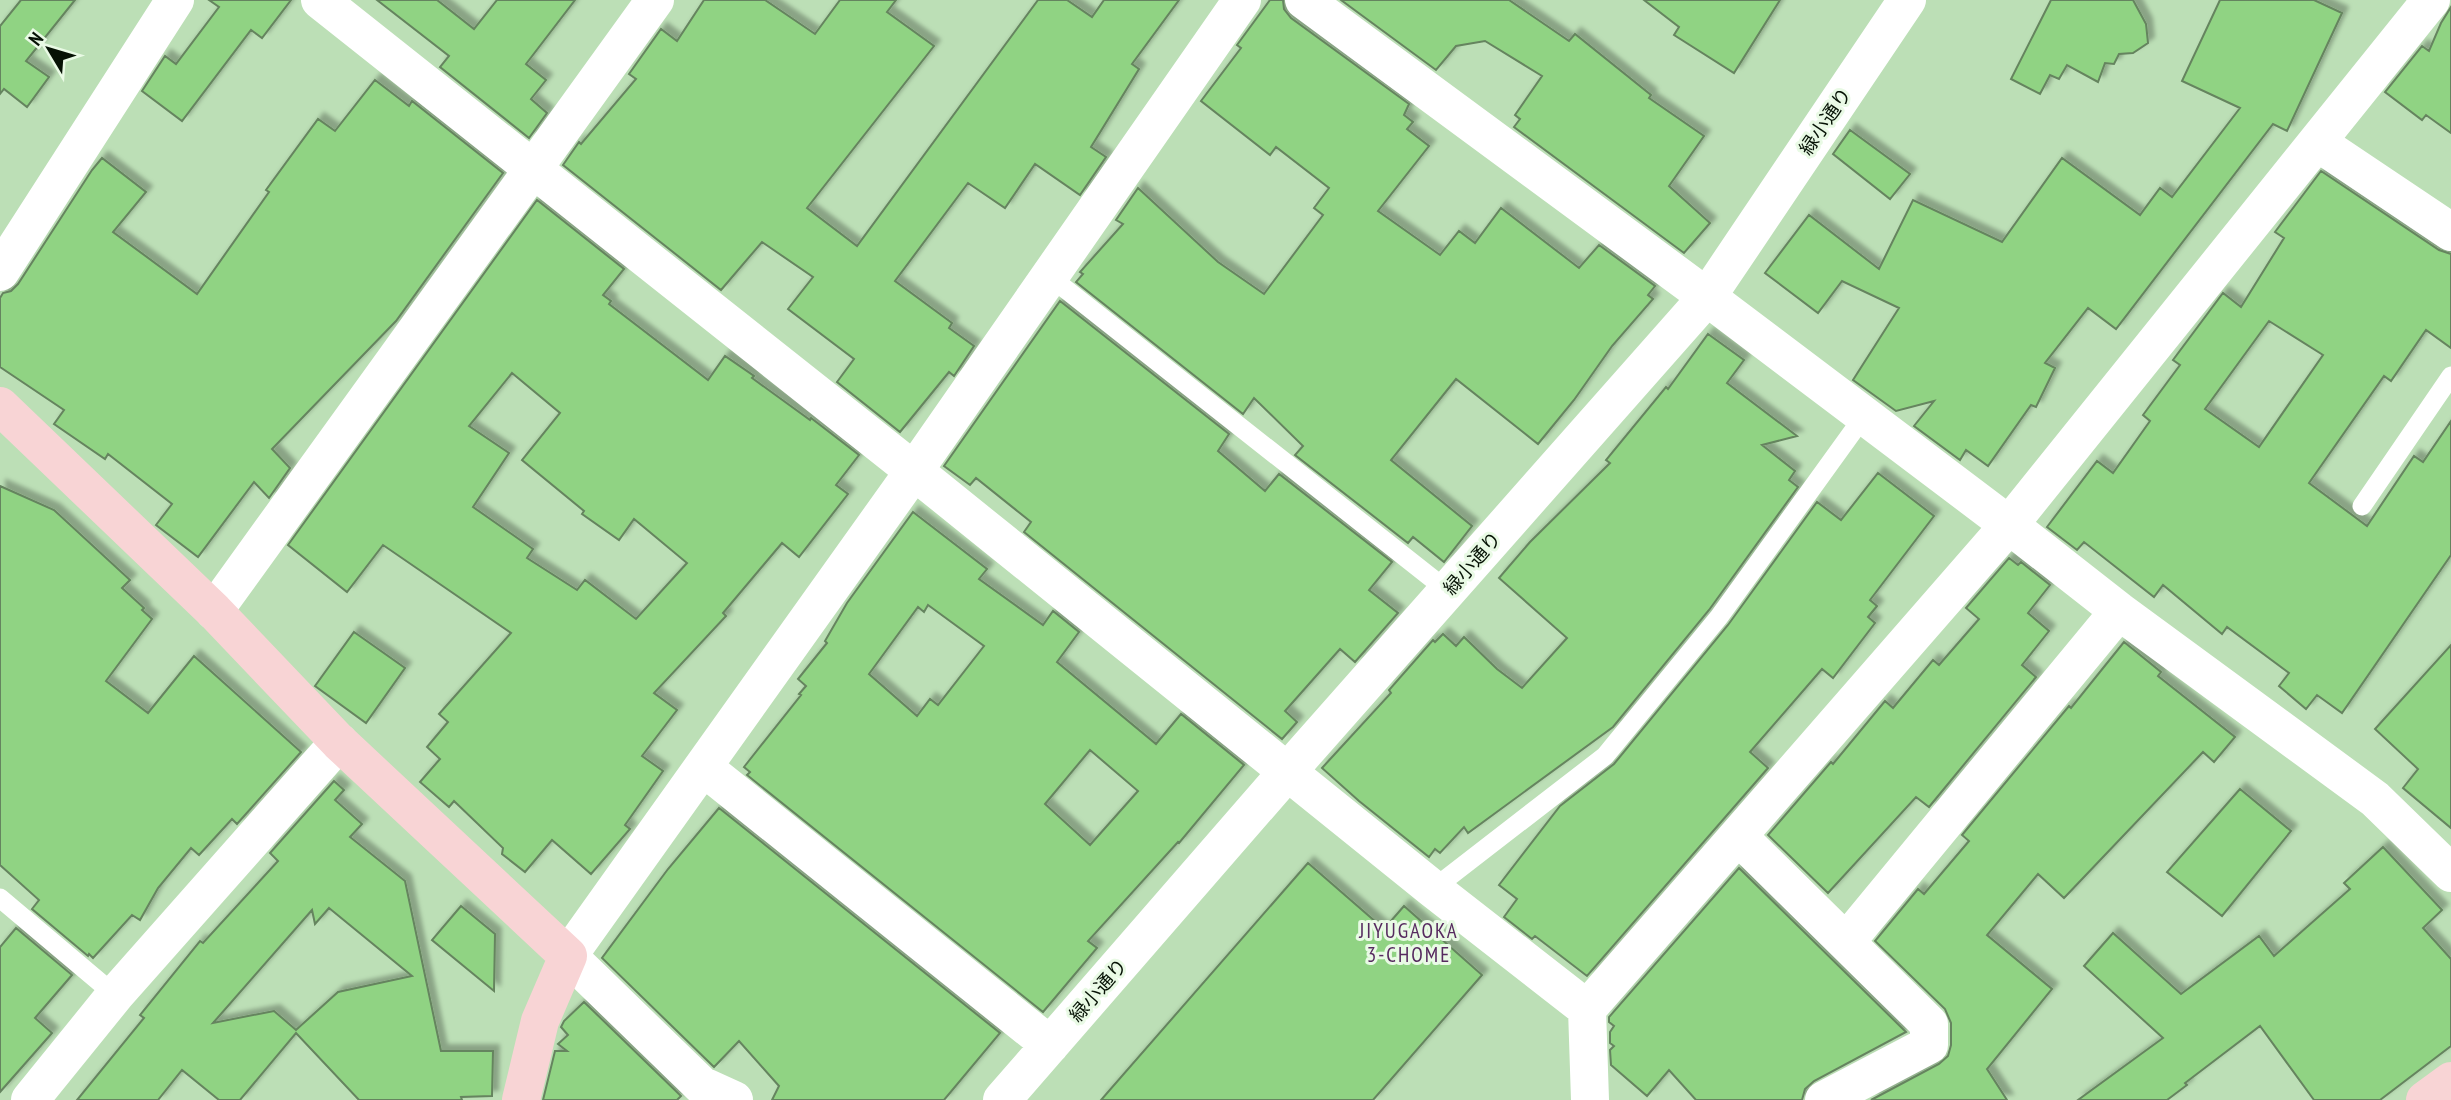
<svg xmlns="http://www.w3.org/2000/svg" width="2451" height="1100" viewBox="0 0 2451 1100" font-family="'PT Sans Narrow','Noto Sans JP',sans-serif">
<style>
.building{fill:#90d383;stroke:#65845e;stroke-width:2;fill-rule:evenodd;filter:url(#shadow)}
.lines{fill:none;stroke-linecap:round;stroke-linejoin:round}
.lane{stroke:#fff;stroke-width:19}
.street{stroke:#fff;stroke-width:38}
.secondary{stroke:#f8d4d5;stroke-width:38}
.labels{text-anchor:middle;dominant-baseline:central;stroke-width:6;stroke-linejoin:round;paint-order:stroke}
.street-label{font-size:19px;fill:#061205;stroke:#e9fae5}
.neighbourhood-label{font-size:21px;letter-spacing:2px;fill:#562a5f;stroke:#e9fae5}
</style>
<defs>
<filter id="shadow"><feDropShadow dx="6" dy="-6" stdDeviation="2" flood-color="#0004"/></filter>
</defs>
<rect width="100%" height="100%" fill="#bcdfb6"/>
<path class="building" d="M21 0H75L26 61 49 77 27 107 4 89 0 94V26Z
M209 0H291L262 38 251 30 182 121 142 91 165 56 176 64 219 7Z
M377 0H437L474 29 497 0H575L526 64 546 80 531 99 547 113 529 138 440 67 449 56Z
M704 0H765L815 34 840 0H896L887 12 934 46 807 208 857 246 1038 0H1067L1092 17 1104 0H1179L1132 64 1139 69 1091 147 1106 157 1080 195 1035 164 1005 208 968 183 895 281 952 323 949 328 974 346 954 376 949 372 900 432 837 382 854 359 788 309 813 277 762 242 721 290 563 165 579 142 581 144 636 79 629 74 661 29 677 41Z
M1270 0H1283L1284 9 1291 18 1409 104 1404 115 1413 122 1407 129 1429 146 1378 211 1440 255 1459 231 1475 243 1501 208 1579 268 1599 245 1655 286 1648 295 1653 299 1612 346 1574 400 1538 444 1456 379 1391 460 1472 526 1444 562 1413 537 1408 543 1295 455 1303 446 1254 398 1243 414 1076 282 1083 274 1080 272 1123 224 1116 220 1138 188 1218 262 1264 294 1323 215 1314 208 1329 188 1276 147 1270 155 1201 101 1241 48 1237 45Z
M1341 0H1509L1569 41 1575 34 1651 95 1649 98 1704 136 1669 186 1710 223 1684 253 1514 127 1520 119 1515 115 1542 76 1485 41 1456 46 1436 70Z
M1644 0H1780L1734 73 1674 35 1679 27Z
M2051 0H2133L2146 24 2148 43 2133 53 2119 54 2114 64 2105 63 2098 82 2067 65 2059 79 2050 75 2040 94 2011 79Z
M2220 0H2314L2342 13 2287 131 2273 124 2116 329 2088 308 2045 363 2055 368 2036 407 2031 405 1988 466 1966 450 1960 460 1914 426 1934 401 1896 411 1853 380 1899 308 1842 281 1818 313 1765 273 1809 215 1879 269 1913 200 2002 242 2062 158 2140 215 2160 188 2172 197 2240 108 2182 81Z
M2451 7V133L2426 115 2422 120 2385 92 2422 46 2429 51 2441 23Z
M375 80 409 106 412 101 503 173 396 321 272 449 290 468 269 498 254 482 198 557 156 525 172 504 108 454 105 459 54 424 64 410 0 367V298L3 293 11 291 18 284 92 170 102 158 146 192 113 232 197 294 269 192 266 190 318 119 335 131Z
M1850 130 1910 174 1890 199 1833 154Z
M2321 171 2439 250 2451 254V348L2426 330 2391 381 2384 376 2309 483 2367 526 2414 456 2423 462 2451 421V555L2342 713 2317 695 2306 709 2279 686 2289 673 2227 627 2222 634 2163 585 2154 597 2084 542 2077 550 2047 527 2097 461 2113 473 2150 421 2143 415 2180 365 2173 360 2223 293 2241 307 2284 238 2275 232ZM2269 321 2323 355 2259 447 2205 409Z
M537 200 624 269 603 295 611 301 609 304 708 380 725 356 754 376 752 378 810 420 811 418 859 455 836 485 848 494 799 557 782 543 723 613 726 616 654 693 677 710 642 756 663 771 625 825 630 829 591 874 552 840 525 872 502 854 503 848 454 801 449 807 420 782 440 759 427 747 448 722 439 714 511 633 383 545 347 592 288 545ZM512 373 560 413 522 460 584 511 582 514 619 540 634 519 687 563 636 619 585 580 577 590 527 558 533 549 473 507 509 453 469 426Z
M1060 301 1229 434 1218 451 1265 491 1279 474 1392 562 1369 590 1398 613 1355 662 1340 649 1285 711 1297 722 1282 739 1024 532 1031 522 976 478 970 485 944 466Z
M1708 334 1744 360 1727 383 1797 436 1762 445 1795 471 1789 480 1798 487 1709 610 1613 727 1468 833 1464 827 1440 853 1435 849 1429 857 1359 801 1322 768 1391 693 1389 690 1433 640 1435 642 1443 634 1456 646 1464 637 1497 669 1522 688 1567 638 1499 578 1530 542 1610 463 1606 460 1666 387 1668 389Z
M1878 473 1934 516 1870 600 1877 606 1868 617 1875 623 1833 678 1822 669 1750 752 1768 768 1587 976 1535 936 1532 939 1504 917 1517 899 1499 885 1560 806 1614 764 1728 625 1817 502 1841 520Z
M0 486 54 510 130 580 122 588 144 608 142 610 152 619 106 681 148 713 194 656 301 752 237 824 232 819 199 855 191 848 158 888 140 920 132 915 93 958 89 954 88 956 32 909 39 900 0 865Z
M913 512 987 569 979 579 1043 625 1053 611 1079 632 1057 662 1156 744 1181 714 1244 765 1179 843 1178 842 1088 941 1097 948 1043 1012 747 775 750 772 744 767 801 695 799 694 806 686 798 679 827 643 825 641 847 603ZM928 605 984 646 938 705 930 699 917 716 869 674 918 607 924 612ZM1090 750 1138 791 1090 845 1045 804Z
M2009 558 2018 565 2021 562 2050 585 2028 613 2049 631 2022 665 2036 677 1929 807 1916 797 1828 893 1768 835 1831 762 1833 764 1885 701 1893 708 1933 660 1939 665 1979 619 1966 608Z
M354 632 405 668 366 723 315 686Z
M2124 642 2161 672 2158 676 2235 737 2214 762 2203 752 2064 898 2038 874 1987 935 2052 989 1987 1069 2007 1100H1871L1939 1064 1948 1056 1951 1045V1023L1945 1009 1875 941 1918 889 1924 894 1969 841 1962 835 2069 706 2071 708Z
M2451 645V828L2403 788 2418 769 2375 729Z
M334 781 344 790 335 800 362 824 350 837 405 881 441 1051H493L492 1096 461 1097 462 1100H359L296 1033 240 1100H219L182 1070 158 1100H77L144 1018 140 1015 200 941 203 943 278 861 270 853ZM329 908 412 976 338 992 296 1030 274 1011 213 1023 312 910 315 924Z
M2240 789 2291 831 2222 916 2167 872Z
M719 808 1000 1033 944 1100H772L779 1086 739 1041 714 1067 602 958 668 869Z
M2383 847 2442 910 2423 928 2451 959V1046L2380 1100H2314L2260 1026 2185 1083 2187 1085 2167 1100H2078L2163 1038 2084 966 2113 933 2181 994 2259 936 2274 956 2350 889 2344 883Z
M1308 863 1384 929 1404 906 1482 975 1373 1100H1101Z
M1739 868 1906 1032 1814 1081 1805 1089 1802 1100H1696L1669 1070 1647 1096 1611 1065 1610 1050 1614 1046 1610 1043V1032L1614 1026 1609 1022V1017Z
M461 906 495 934 494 991 432 940Z
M16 928 72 975 35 1018 52 1033 0 1092V947Z
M584 1002 681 1096 677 1100H543L555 1051H567L558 1044 568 1035 561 1027 564 1021Z"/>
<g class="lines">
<path class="lane" d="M1049 276 1448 591
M2362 506 2451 376
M1433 889 1605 756 1719 617 1864 416
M0 898 115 995"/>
<path class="street" d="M320 0 914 471 1433 889 1587 1009
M1304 0 1707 297 2009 525 2119 611 2375 799 2451 873
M2317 142 2451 232
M0 272 175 0
M214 611 655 0
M703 767 1050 1045
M1738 836 1929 1024V1045L1824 1100
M1846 942 2119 611
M30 1100 115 995 339 742
M734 1100 701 1085 568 956 914 471 1242 0
M1002 1100 1288 771 1707 297 1907 0
M1590 1100 1587 1009 2009 525 2431 0"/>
<path class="secondary" d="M0 406 214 611 339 742 568 956 540 1021 521 1100
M2425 1100 2451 1081"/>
</g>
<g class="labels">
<g class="street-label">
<text transform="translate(1825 121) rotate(-56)">緑小通り</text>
<text transform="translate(1472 563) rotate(-49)">緑小通り</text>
<text transform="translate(1098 990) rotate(-49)">緑小通り</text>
</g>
<g class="neighbourhood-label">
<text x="1409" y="930">JIYUGAOKA<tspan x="1409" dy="24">3-CHOME</tspan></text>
</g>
</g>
<g transform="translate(49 49) rotate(308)" stroke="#e9fae5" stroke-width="5" paint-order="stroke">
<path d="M0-5L12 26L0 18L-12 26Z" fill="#061205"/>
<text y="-10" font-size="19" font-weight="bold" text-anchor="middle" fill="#061205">N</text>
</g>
</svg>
